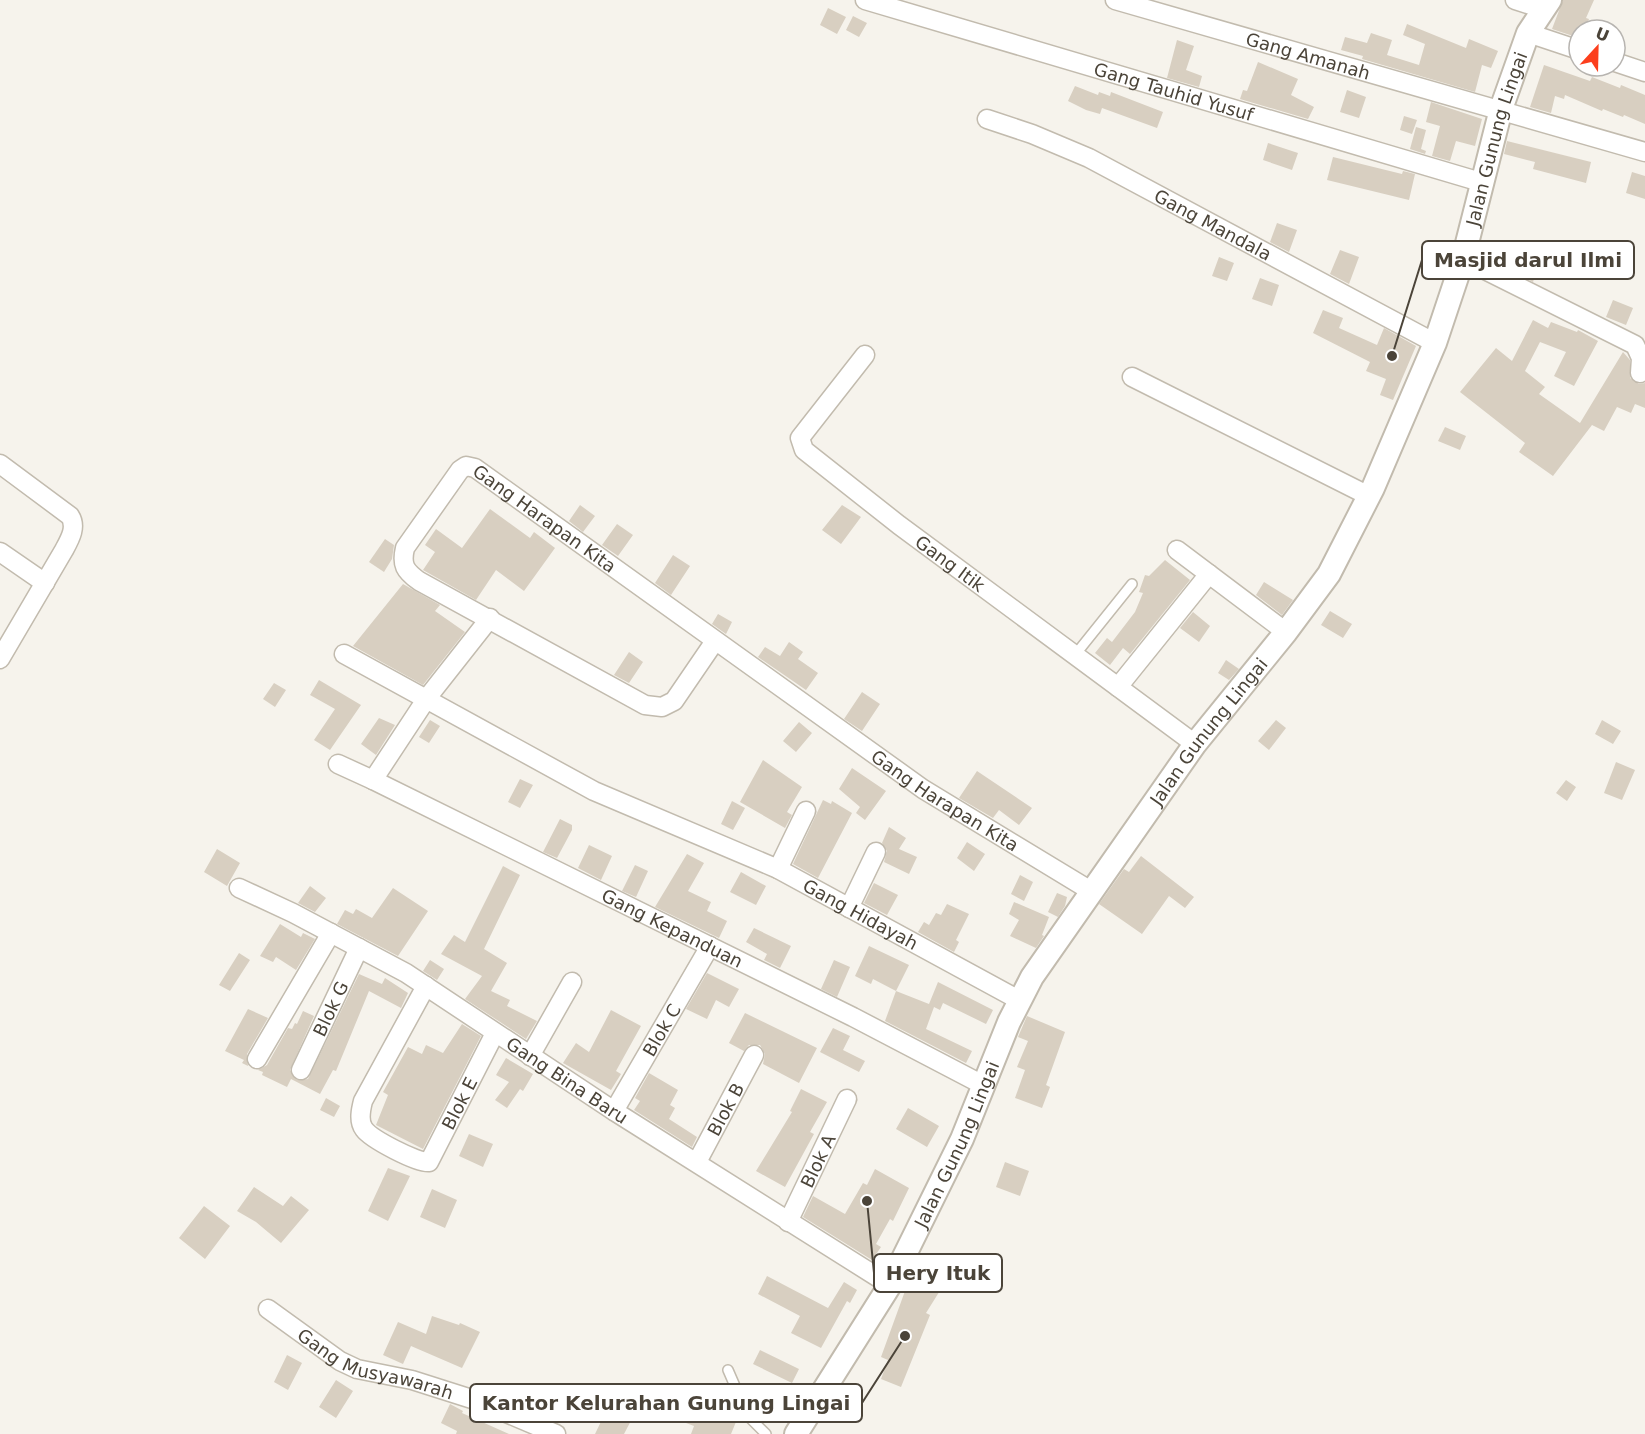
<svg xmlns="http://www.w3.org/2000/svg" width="1645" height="1434" viewBox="0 0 1645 1434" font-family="'DejaVu Sans',sans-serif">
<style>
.building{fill:#d8cfc1}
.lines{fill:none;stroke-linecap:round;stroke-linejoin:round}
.service-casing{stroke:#c2bbae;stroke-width:12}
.minor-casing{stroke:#c2bbae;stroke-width:21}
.tertiary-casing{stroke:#c2bbae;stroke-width:26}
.service{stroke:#fff;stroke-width:9}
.minor{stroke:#fff;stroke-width:18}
.tertiary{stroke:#fff;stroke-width:22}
.labels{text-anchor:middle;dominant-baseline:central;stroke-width:6;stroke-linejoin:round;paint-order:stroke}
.street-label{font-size:18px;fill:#4b4439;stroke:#fff}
.leader{fill:none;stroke:#4b4439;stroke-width:2}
.callout-dot{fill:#4b4439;stroke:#fff;stroke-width:2}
.callout{fill:#fff;stroke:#4b4439;stroke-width:2}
.callout-label{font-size:20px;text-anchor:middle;font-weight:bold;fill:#4b4439}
</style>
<rect width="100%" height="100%" fill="#f6f3ec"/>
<path class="building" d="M1563 0H1594L1586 18 1589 19 1585 30H1579V38L1552 29Z
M828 8 846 17 837 34 820 25Z
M853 16 867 23 859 37 846 30Z
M1407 24 1466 48 1469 39 1498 51 1491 68 1482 65 1475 92 1362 59 1363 56 1341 50 1345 37 1367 43 1371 33 1392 40 1387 55 1419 65 1425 44 1403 35Z
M1177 40 1194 46 1186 70 1202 76 1199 87 1167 78Z
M1258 62 1298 79 1291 95 1314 107 1308 119 1240 99 1243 90 1247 91Z
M1544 65 1590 81 1592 77 1620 88 1621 85 1645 95V124L1624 115 1623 117 1603 109 1602 111 1565 95 1564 99 1555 96 1551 113 1530 107Z
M1075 86 1098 95 1099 92 1110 96 1111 92 1163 112 1157 128 1102 108 1100 114 1086 110 1068 101Z
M1347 90 1366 97 1359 118 1340 112Z
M1431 102 1482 119 1475 146 1456 141 1450 161 1432 156 1440 126 1426 122Z
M1404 116 1417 120 1412 134 1400 130Z
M1416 127 1426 130 1421 149 1426 151 1425 154 1410 149Z
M1507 141 1591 162 1586 183 1533 169 1535 162 1504 154Z
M1268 143 1298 153 1292 170 1263 160Z
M1333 157 1402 174 1403 171 1415 174 1409 200 1327 180Z
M1632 172 1645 176V199L1626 193Z
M1277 223 1297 230 1289 252 1270 242Z
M1340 250 1359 257 1349 284 1330 274Z
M1508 256 1537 270 1533 282 1503 266Z
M1219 257 1234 263 1227 281 1212 276Z
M1260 278 1279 285 1272 306 1252 299Z
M1613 300 1633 308 1626 325 1606 317Z
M1323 310 1343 318 1339 328 1377 345 1384 328 1416 346 1393 400 1380 395 1386 379 1366 371 1370 362 1313 333Z
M1533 320 1548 328 1551 322 1577 332 1578 330 1598 341 1574 386 1554 376 1566 352 1540 342 1525 371 1545 387 1539 394 1580 423 1623 352 1630 360V378L1639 384 1645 383V408L1635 404 1631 413 1617 407 1604 431 1592 425 1553 476 1519 452 1525 443 1460 392 1496 348 1512 361Z
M1445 427 1466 436 1460 450 1438 441Z
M580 505 595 516 583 532 569 521Z
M842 505 861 517 841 544 822 530Z
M490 509 530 538 534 532 555 548 524 591 496 570 476 600 423 570 435 552 425 545 436 529 462 548Z
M617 524 633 535 618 556 602 545Z
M385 539 394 545 392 559 384 572 369 562Z
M673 555 690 566 671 595 655 583Z
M1165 560 1190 580 1130 654 1123 648 1110 665 1095 653 1107 638 1112 642 1135 612 1143 593 1139 592 1145 575 1149 576Z
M1264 582 1293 600 1282 615 1256 595Z
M403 584 440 605 435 611 465 632 423 685 353 646Z
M1330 611 1352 624 1343 638 1321 625Z
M1193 612 1210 626 1199 642 1180 628Z
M718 614 732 622 726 634 712 624Z
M789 642 803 652 798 659 818 673 806 690 758 657 765 647 780 656Z
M629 652 643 662 629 683 614 675Z
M1226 660 1239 669 1229 680 1218 673Z
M319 680 361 705 330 750 314 740 335 709 310 695Z
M274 683 286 690 275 707 263 699Z
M862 692 880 704 862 731 844 719Z
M379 718 395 725 376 755 361 744Z
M430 720 440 726 429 743 419 737Z
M1276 720 1286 728 1269 750 1258 741Z
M1602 720 1621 731 1613 744 1595 734Z
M799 722 812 733 796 752 783 741Z
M763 760 802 787 787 812 792 815 785 828 740 802Z
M1616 762 1635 770 1622 800 1604 793Z
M852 768 886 791 865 820 856 813 860 807 839 789Z
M977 771 1032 808 1019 825 999 810 993 818 959 798Z
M520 779 533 785 520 808 508 802Z
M1566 780 1576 787 1567 801 1556 793Z
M823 800 831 804 832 801 852 813 818 878 793 864Z
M732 801 745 808 733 830 721 824Z
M560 819 572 825V830L557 858 543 852Z
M889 827 906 838 899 849 917 857 909 874 884 862 887 851 882 843Z
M967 842 985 854 974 871 957 858Z
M589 845 612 856 601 880 578 868Z
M217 849 240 863 227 886 204 872Z
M687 854 704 863 688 891 711 902 707 911 727 921 719 938 655 907Z
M1141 856 1194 897 1185 908 1169 896 1142 934 1099 904 1124 869 1129 872Z
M635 865 648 871 636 897 622 891Z
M503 866 520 875 484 949 507 963 491 991 510 1000 507 1006 537 1021 526 1039 465 999 482 976 441 954 454 935 465 942Z
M741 872 766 886 756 905 730 892Z
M1020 875 1033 882 1024 901 1011 894Z
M874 883 898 895 887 915 864 903Z
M310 886 326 898 315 912 298 903Z
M393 888 428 911 398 956 337 924 345 910 353 914 356 909 372 918Z
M1057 893 1067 897 1065 906 1058 917 1048 912Z
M1014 902 1049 917 1042 935 1044 936 1036 948 1010 936 1019 920 1009 914Z
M947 904 969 914 956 940 959 942 954 952 918 932 924 922 929 925 936 913 941 915Z
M280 924 301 937 303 933 315 939 296 970 276 957 273 962 260 956Z
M754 928 791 946 780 968 764 960 767 954 746 942Z
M869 946 909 965 896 991 873 979 871 984 855 976Z
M239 953 250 960 230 991 219 985Z
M430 960 444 969 437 980 423 971Z
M834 960 850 967 837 997 821 989Z
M707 973 739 989 729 1007 716 1000 707 1019 686 1009Z
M359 974 382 984 385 978 408 993 401 1008 369 991 336 1071 333 1070 320 1094 291 1079 287 1087 262 1075 263 1072 258 1070 267 1065 288 1028 292 1029 295 1023 297 1024 303 1011 314 1016 290 1070 297 1080 308 1079Z
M938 982 993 1010 986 1024 943 1003 940 1010 934 1007 926 1029 972 1051 966 1063 885 1021 896 991 929 1004Z
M248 1009 268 1018 247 1054 248 1066 242 1063 244 1060 225 1051Z
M611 1010 641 1026 616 1071 621 1074 611 1090 563 1063 576 1043 589 1052Z
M745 1013 817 1048 799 1083 763 1064 765 1054 760 1045H749L744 1051 729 1043Z
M1027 1016 1065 1032 1046 1085 1050 1087 1042 1108 1015 1098 1025 1070 1017 1067 1028 1041 1018 1037Z
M462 1024 481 1036 423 1149 376 1125 388 1095 383 1092 408 1047 422 1054 426 1045 443 1053Z
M833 1028 850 1036 843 1050 865 1061 859 1072 820 1052Z
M506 1058 533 1074 523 1091 520 1089 507 1108 495 1100 509 1082 496 1075Z
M649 1073 678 1090 670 1105 675 1108 669 1119 697 1137 692 1147 634 1110 640 1101 635 1098Z
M801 1089 827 1102 810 1132 814 1134 785 1187 756 1171 792 1112 790 1111Z
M326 1098 340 1106 334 1117 320 1110Z
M908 1108 939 1126 927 1147 896 1129Z
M469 1134 493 1144 483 1167 459 1156Z
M1005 1162 1029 1171 1020 1196 996 1187Z
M388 1168 410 1176 388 1221 368 1211Z
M875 1169 909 1188 893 1221 890 1219 876 1244 881 1247 872 1260 803 1217 813 1196 845 1214 863 1183 867 1185Z
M254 1187 283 1206 291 1196 309 1210 281 1243 256 1222 237 1211Z
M432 1189 457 1200 445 1228 420 1217Z
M204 1206 230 1226 205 1259 179 1238Z
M920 1265 946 1281 926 1313 930 1315 901 1387 881 1379 888 1360 881 1357 905 1291Z
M767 1276 828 1308 844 1282 857 1290 850 1303 847 1301 821 1348 791 1333 800 1316 758 1294Z
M432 1316 459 1325 460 1323 480 1332 462 1368 411 1346 403 1364 383 1355 398 1322 426 1334Z
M760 1350 799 1369 792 1383 753 1364Z
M287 1355 302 1363 288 1390 274 1382Z
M336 1380 353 1391 336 1418 319 1407Z
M682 1394 738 1417 731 1434H691L694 1426 673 1418Z
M611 1401 635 1413 624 1434H595Z
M450 1404 463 1411 462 1413 509 1434H456L457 1431 441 1423Z"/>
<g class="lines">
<g class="service-casing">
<path id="service" d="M1075 655 1132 584
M728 1370 748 1416 766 1434"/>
</g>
<g class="minor-casing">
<g id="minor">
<path id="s1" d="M865 0 1484 183"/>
<path id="s2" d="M1115 0 1645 152"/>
<path d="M1515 0 1543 9"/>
<path d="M1528 33 1579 50"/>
<path d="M1615 62 1645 72"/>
<path id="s3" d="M987 119 1032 134 1089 158 1435 343"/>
<path d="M1463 259 1635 345 1641 358 1640 373"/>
<path id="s4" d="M865 355 800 438 804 450 899 525 1195 744"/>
<path d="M1132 377 1369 496"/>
<path d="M0 464 70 516C77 527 70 539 64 550L0 659"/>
<path d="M1177 550 1286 632"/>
<path d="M0 552 45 583"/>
<path id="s5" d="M490 618 427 698 373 780 853 1017 985 1086"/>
<path id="s6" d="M715 641 674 701 662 707 645 705 419 581C405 571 401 565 405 548L460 470 466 466 475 468 923 789 1091 891"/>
<path id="s7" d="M344 654 594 791 778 869 1019 1000"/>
<path d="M1118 687 1209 574"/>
<path d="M338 764 373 780"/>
<path d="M778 869 806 811"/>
<path id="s8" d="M239 888 293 913 406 973 614 1111 890 1285"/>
<path d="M849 908 876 852"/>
<path id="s9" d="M426 986 363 1101C361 1109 358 1121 364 1129 371 1139 417 1163 429 1162L495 1033"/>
<path d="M530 1056 572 982"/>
<path d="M257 1059 331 933"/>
<path id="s10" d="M301 1070 359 948"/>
<path id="s11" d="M614 1111 710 946"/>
<path id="s12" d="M697 1162 754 1055"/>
<path id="s13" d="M788 1222 847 1099"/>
<path id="s14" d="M268 1309 340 1361 357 1369 412 1380 478 1401 556 1434"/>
</g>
</g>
<g class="tertiary-casing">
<g id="tertiary">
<path id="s15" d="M796 1434 890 1285 962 1139 1009 1022 1032 977 1195 744 1286 632 1329 574 1373 488 1435 343 1463 259 1501 109 1528 33 1550 0"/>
</g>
</g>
<use href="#service" class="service"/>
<use href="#minor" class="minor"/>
<use href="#tertiary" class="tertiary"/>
</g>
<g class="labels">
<g class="street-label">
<text stroke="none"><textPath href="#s2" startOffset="201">Gang Amanah</textPath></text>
<text stroke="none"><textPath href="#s1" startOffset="322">Gang Tauhid Yusuf</textPath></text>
<text stroke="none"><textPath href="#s15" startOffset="1484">Jalan Gunung Lingai</textPath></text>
<text stroke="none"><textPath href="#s3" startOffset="250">Gang Mandala</textPath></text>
<text stroke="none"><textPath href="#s6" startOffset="598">Gang Harapan Kita</textPath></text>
<text stroke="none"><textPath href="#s4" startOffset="303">Gang Itik</textPath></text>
<text stroke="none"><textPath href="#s15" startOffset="818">Jalan Gunung Lingai</textPath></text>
<text stroke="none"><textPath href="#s6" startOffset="1088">Gang Harapan Kita</textPath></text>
<text stroke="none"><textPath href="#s7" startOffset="579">Gang Hidayah</textPath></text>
<text stroke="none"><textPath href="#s5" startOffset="534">Gang Kepanduan</textPath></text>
<text stroke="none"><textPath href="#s10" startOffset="68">Blok G</textPath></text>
<text stroke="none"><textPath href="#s11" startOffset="94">Blok C</textPath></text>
<text stroke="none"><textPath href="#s8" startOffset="381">Gang Bina Baru</textPath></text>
<text stroke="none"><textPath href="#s9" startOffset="300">Blok E</textPath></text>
<text stroke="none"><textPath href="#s12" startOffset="60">Blok B</textPath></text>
<text stroke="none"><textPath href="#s15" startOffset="332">Jalan Gunung Lingai</textPath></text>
<text stroke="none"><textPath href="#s13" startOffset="68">Blok A</textPath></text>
<text stroke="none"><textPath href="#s14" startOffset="123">Gang Musyawarah</textPath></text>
</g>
</g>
<path class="leader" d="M1392 356L1422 260M867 1201L874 1273M905 1336L862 1403"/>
<g class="callout-dot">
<circle cx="1392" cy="356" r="6"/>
<circle cx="867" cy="1201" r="6"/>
<circle cx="905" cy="1336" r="6"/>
</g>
<g class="callout">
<rect x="1422" y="241" width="212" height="38" rx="6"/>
<rect x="874" y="1254" width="128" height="38" rx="6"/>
<rect x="470" y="1384" width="392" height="38" rx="6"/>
</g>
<g class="callout-label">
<text x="1528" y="267">Masjid darul Ilmi</text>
<text x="938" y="1280">Hery Ituk</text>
<text x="666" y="1410">Kantor Kelurahan Gunung Lingai</text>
</g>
<g transform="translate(1597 48) rotate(22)"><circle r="28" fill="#ffffff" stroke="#b7b4b0" stroke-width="1.5"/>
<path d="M0-4.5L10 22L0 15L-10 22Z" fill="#fc3f1d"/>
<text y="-9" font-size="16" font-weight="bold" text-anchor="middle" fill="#4b4439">U</text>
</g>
</svg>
